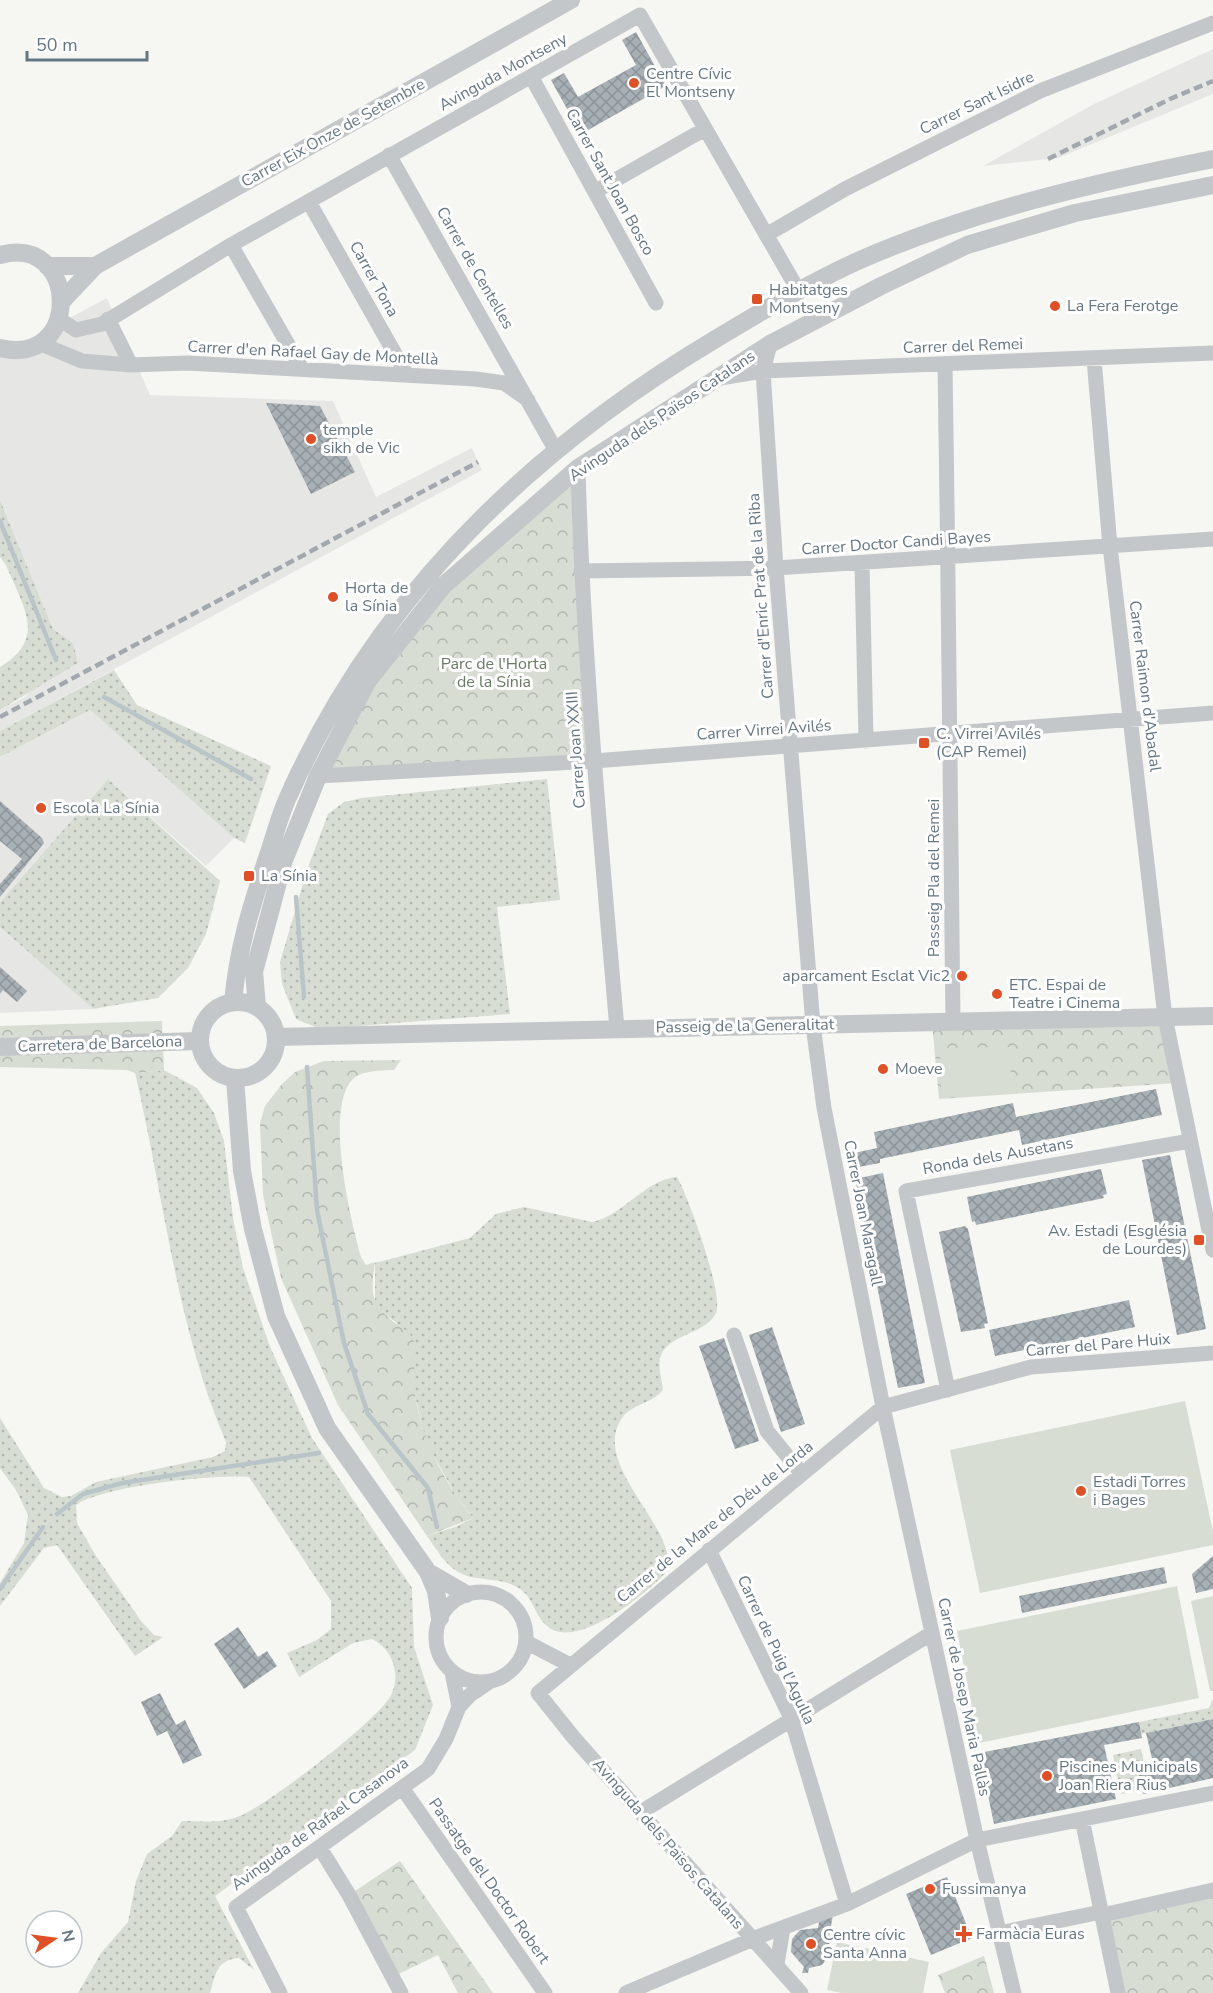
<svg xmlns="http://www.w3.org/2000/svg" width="1213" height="1993" viewBox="0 0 1213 1993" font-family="'Nunito Sans',sans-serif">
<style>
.built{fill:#e6e7e5}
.grass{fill:url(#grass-dots)}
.forest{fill:url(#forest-crowns)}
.garden{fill:#d7ddd3}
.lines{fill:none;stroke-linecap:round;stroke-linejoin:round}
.stream{stroke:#bac5c9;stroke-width:4.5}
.building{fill:url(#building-cross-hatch)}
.minor{stroke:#c3c7ca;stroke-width:15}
.tertiary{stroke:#c3c7ca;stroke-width:18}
.rail{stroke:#a2a8ad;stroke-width:4.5;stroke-dasharray:9 4.5;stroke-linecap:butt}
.poi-dot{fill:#e34f25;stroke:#fff;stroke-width:2}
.labels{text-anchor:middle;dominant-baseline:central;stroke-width:6;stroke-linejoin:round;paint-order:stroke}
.street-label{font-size:16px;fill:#657683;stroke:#fff}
.poi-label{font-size:16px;fill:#657683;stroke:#fff;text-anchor:start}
.park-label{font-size:16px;fill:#687a63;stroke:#fff}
</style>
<defs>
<pattern id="grass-dots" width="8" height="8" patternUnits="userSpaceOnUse" patternTransform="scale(1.5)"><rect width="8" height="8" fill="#d7ddd3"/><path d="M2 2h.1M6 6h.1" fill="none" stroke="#b2b8b1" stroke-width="1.8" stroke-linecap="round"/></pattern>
<pattern id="forest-crowns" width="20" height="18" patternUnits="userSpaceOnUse" patternTransform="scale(1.5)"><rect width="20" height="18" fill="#d7ddd3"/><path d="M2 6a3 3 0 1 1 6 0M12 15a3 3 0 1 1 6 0" fill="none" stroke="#b2b8b1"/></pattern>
<pattern id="building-cross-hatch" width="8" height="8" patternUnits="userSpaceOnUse" patternTransform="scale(1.5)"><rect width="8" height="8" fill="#a7b0b5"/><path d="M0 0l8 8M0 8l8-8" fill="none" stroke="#8c9499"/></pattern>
</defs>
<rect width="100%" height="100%" fill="#f6f6f2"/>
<path class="built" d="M1213 49V94L1058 158 983 166 1094 104Z
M107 298 150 395 333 401 376 497 472 448 482 470 0 731V710L25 697 73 643 53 629 0 500V355Z
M90 710 234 838 206 866 108 779 0 902V757Z
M0 927 93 1009 0 1013Z"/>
<path class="grass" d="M0 500 53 629 73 643 78 663 0 710V667C48 638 23 607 6 565L0 557Z
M114 670 137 705 271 766 245 843 234 838 90 710 0 757V731Z
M108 779 220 881 206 934 188 968 158 998 93 1009 0 927V902Z
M547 779 560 900 497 907 510 1014 320 1029 296 1019 282 984 280 962 307 870 328 814 344 802 362 798Z
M164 1070 197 1088 214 1113 224 1141 233 1218 243 1268 270 1347 312 1438 412 1588 414 1647 433 1705 415 1750 215 1896 254 1970 239 1958C216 1960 216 1974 210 1993H78L101 1953 128 1922 136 1881 147 1854 172 1836 182 1821C203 1821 220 1824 240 1816 269 1804 374 1723 390 1697 402 1676 393 1649 372 1639L353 1643 299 1677 287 1653 317 1640 331 1629V1601L249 1477C215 1474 103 1486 76 1505L77 1523 96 1556 141 1621 154 1635 163 1637 135 1656 57 1545 44 1548 0 1606V1583L24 1543 28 1515 16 1490 0 1468V1418L44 1488 62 1497 71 1496 96 1482 213 1457 225 1451 226 1442C176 1326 164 1196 135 1073Z
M677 1177C688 1196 724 1294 716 1313 706 1335 667 1333 660 1358 658 1367 662 1381 663 1390 652 1404 633 1403 622 1418 590 1465 676 1525 668 1570 649 1592 576 1652 547 1626 532 1613 535 1595 513 1585 501 1580 490 1580 477 1578 451 1575 441 1556 427 1536L455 1527 473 1518 455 1494 425 1440 413 1386 414 1353 396 1322 381 1312 375 1303V1263L470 1238 496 1214 524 1207 592 1222C625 1215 642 1181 677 1177Z
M1213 1699V1719L1141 1734 1139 1722 1209 1708Z
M1141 1749 1146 1773 1139 1775 1142 1790 1121 1794 1113 1755Z"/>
<path class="forest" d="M578 468 594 761 318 776 367 682 443 586Z
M1165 1017 1177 1083 939 1099 932 1022Z
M162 1021 164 1070 135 1073 127 1070 0 1067V1026Z
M401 1060 394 1070C382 1070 362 1071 354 1078 323 1105 351 1222 361 1257L366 1265 375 1262C370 1296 371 1305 398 1325 403 1328 409 1332 412 1337 419 1351 412 1371 414 1387 419 1435 443 1481 473 1518L427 1536 338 1405 281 1278 263 1195 260 1123 265 1106 282 1084 295 1072 324 1061Z
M400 1861 493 1993H458L438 1955 392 1977 349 1895Z
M1213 1890V1993H1118L1107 1914Z
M984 1956 994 1993H945L938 1975Z"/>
<path class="garden" d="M1010 1047 1011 1089 941 1090 940 1048Z
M1185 1401 1213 1532V1545L980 1593 950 1450Z
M1177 1586 1199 1698 979 1743 957 1631Z
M1213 1596V1691H1210L1191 1601Z
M837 1942 929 1962 923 1993H842L827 1990Z"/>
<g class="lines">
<path class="stream" d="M0 521 56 660
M104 697 251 779
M296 897 304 997
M307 1067 317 1210 344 1343 368 1414 428 1488 437 1527
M57 1514 83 1494 122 1483 319 1453
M0 1589 43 1527"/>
</g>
<path class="building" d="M636 32 666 86 581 134 551 80 564 73 578 97 636 65 622 40Z
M266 403 320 406 355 472 311 494Z
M0 801 42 838 44 843 0 897V884L22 859 0 841Z
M0 967 27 991 17 1002 3 990 0 994Z
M1156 1089 1162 1115 1022 1145 1019 1130 880 1159V1163L853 1168 850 1154 877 1148 874 1132 1013 1103 1016 1117Z
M1170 1155 1206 1329 1177 1335 1142 1160Z
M1101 1169 1107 1194 1103 1195 1104 1198 976 1225 975 1221 972 1222 967 1197Z
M883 1173 925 1383 898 1388 855 1179Z
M965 1226 968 1229 988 1323 984 1324 985 1328 961 1332 939 1232Z
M1129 1300 1135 1327 995 1356 989 1330Z
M772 1327 805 1424 781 1432 749 1335Z
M724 1338 759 1441 735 1449 699 1346Z
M1213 1556V1589L1196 1593 1192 1574Z
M1164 1567 1167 1583 1022 1613 1019 1596Z
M238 1627 258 1657 267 1651 277 1666 244 1689 214 1644Z
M160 1693 176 1725 185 1720 202 1755 183 1764 167 1731 157 1736 141 1702Z
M1213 1719V1778L1143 1794 1139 1775 1155 1771 1146 1733Z
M1139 1722 1142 1738 1104 1745 1116 1799 994 1824 979 1753Z
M947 1877 972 1938 931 1955 906 1894Z
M833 1915 829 1937 830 1954 822 1965 809 1968 808 1973H802L804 1967 791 1952 792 1939 800 1930 818 1928 819 1922Z"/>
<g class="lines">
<path class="minor" d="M532 78 656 303
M389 155 555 449
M596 191 705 129
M309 202 407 375
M766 235 845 189 1040 91 1213 23
M231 245 302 369
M59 319 76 330 102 324 231 245 640 15 798 290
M108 319 131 365
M39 343 82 361 131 365 187 363 476 379 504 383 528 400
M770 344 763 371 776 568 813 1025 824 1108 883 1407 977 1840 1014 1993
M1094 359 1110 546 1165 1017 1213 1250
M945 365C948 584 952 803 953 1022
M720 378 763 371 1213 353
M578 468C583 656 601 842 617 1029
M862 563 866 741
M581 571 776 568 1213 539
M318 776 594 761 1213 713
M734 1335 767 1431 802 1474
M948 1390 906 1191 1190 1141
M709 1550 791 1718 847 1904
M436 1637a45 45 0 1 1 90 0a45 45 0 1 1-90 0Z
M526 1642 570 1665
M452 1672 459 1707
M403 1789 545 1993
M641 1812 932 1633
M1082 1819 1118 1993
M320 1848 349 1895 401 1993
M999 1933 1101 1912 1107 1914 1213 1890
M777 1964 783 1928
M280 1993 236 1907 428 1769 446 1739 459 1707 470 1695 489 1682
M626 1993 760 1936 847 1904 977 1840 1213 1793
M801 1993 574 1738 538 1693 883 1407 1031 1367 1213 1353"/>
<path class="tertiary" d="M0 255C79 233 83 368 0 348
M47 266H95
M62 301 95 266 571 0
M200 1040a38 38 0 1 1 76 0a38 38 0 1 1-76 0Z
M233 1002C238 948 250 911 266 861 274 839 279 816 289 795 378 595 534 447 719 337 765 309 811 282 860 260 973 211 1092 183 1213 159
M257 1006 254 972 284 860 318 776 367 682 443 586 578 468 770 344 881 286 967 245 1075 213 1213 185
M276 1037 1213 1016
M0 1047 199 1041
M235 1079 242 1171 253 1229 276 1316 327 1428 428 1572 436 1591 440 1618
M428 1572 466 1594"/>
<path class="rail" d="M1048 159 1170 99 1213 81
M0 717 478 462"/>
</g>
<g class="poi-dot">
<circle cx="634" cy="83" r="6"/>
<rect x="751" y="293" width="12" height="12" rx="3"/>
<circle cx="1055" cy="306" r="6"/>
<circle cx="311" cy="439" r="6"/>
<circle cx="333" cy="597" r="6"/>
<rect x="918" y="737" width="12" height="12" rx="3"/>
<circle cx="41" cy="808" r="6"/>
<rect x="243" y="870" width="12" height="12" rx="3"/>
<circle cx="962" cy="976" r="6"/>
<circle cx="997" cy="994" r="6"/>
<circle cx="883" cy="1069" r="6"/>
<rect x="1193" y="1234" width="12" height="12" rx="3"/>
<circle cx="1081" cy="1491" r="6"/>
<circle cx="1047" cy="1776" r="6"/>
<circle cx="930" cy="1889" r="6"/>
<path d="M961 1925h6v6h6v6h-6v6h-6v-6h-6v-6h6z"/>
<circle cx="811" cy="1944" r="6"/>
</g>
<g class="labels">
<g class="street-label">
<text transform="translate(503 72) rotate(-29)">Avinguda Montseny</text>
<text transform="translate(977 103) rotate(-26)">Carrer Sant Isidre</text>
<text transform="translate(333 133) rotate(-29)">Carrer Eix Onze de Setembre</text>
<text transform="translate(610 182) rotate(61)">Carrer Sant Joan Bosco</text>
<text transform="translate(475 268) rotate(60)">Carrer de Centelles</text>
<text transform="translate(374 279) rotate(61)">Carrer Tona</text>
<text transform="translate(963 346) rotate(-2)">Carrer del Remei</text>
<text transform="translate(313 353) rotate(3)">Carrer d'en Rafael Gay de Montellà</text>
<text transform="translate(662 416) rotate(-34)">Avinguda dels Països Catalans</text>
<text transform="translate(896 543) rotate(-4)">Carrer Doctor Candi Bayes</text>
<text transform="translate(761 596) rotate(-94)">Carrer d'Enric Prat de la Riba</text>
<text transform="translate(1145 686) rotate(83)">Carrer Raimon d'Abadal</text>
<text transform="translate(764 730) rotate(-4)">Carrer Virrei Avilés</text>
<text transform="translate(576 750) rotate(-94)">Carrer Joan XXIII</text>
<text transform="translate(934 878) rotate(-90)">Passeig Pla del Remei</text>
<text transform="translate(745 1026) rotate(-1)">Passeig de la Generalitat</text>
<text transform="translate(100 1044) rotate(-2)">Carretera de Barcelona</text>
<text transform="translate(998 1156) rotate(-10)">Ronda dels Ausetans</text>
<text transform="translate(863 1213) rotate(79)">Carrer Joan Maragall</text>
<text transform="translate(1098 1345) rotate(-5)">Carrer del Pare Huix</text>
<text transform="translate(715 1522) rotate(-39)">Carrer de la Mare de Déu de Lorda</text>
<text transform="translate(776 1650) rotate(65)">Carrer de Puig l'Agulla</text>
<text transform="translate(964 1697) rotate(78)">Carrer de Josep Maria Pallàs</text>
<text transform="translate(320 1824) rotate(-36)">Avinguda de Rafael Casanova</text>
<text transform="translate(668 1844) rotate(49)">Avinguda dels Països Catalans</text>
<text transform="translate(489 1881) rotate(55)">Passatge del Doctor Robert</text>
</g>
<g class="poi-label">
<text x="646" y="74">Centre Cívic<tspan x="646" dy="18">El Montseny</tspan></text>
<text x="769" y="290">Habitatges<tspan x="769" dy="18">Montseny</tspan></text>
<text x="1067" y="306">La Fera Ferotge</text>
<text x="323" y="430">temple<tspan x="323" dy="18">sikh de Vic</tspan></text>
<text x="345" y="588">Horta de<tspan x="345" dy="18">la Sínia</tspan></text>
<text x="936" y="734">C. Virrei Avilés<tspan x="936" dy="18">(CAP Remei)</tspan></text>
<text x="53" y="808">Escola La Sínia</text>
<text x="261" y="876">La Sínia</text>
<text x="950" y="976" text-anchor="end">aparcament Esclat Vic2</text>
<text x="1009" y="985">ETC. Espai de<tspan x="1009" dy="18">Teatre i Cinema</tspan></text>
<text x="895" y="1069">Moeve</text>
<text x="1187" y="1231" text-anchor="end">Av. Estadi (Església<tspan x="1187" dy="18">de Lourdes)</tspan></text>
<text x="1093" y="1482">Estadi Torres<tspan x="1093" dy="18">i Bages</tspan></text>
<text x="1059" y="1767">Piscines Municipals<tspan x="1059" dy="18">Joan Riera Rius</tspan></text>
<text x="942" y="1889">Fussimanya</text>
<text x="976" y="1934">Farmàcia Euras</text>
<text x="823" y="1935">Centre cívic<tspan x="823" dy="18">Santa Anna</tspan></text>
</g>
<g class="park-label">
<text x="494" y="664">Parc de l'Horta<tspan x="494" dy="18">de la Sínia</tspan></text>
</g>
</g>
<g transform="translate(54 1939) rotate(77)"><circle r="28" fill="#ffffff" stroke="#c1c8cd" stroke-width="1.5"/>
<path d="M0-4.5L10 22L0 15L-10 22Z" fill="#e34f25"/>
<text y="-9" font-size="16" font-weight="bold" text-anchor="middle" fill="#657683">N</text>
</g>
<path d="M27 51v9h120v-9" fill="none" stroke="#657683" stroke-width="3"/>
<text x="36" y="51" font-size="18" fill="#657683" stroke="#ffffff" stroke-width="4.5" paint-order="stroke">50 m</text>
</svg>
